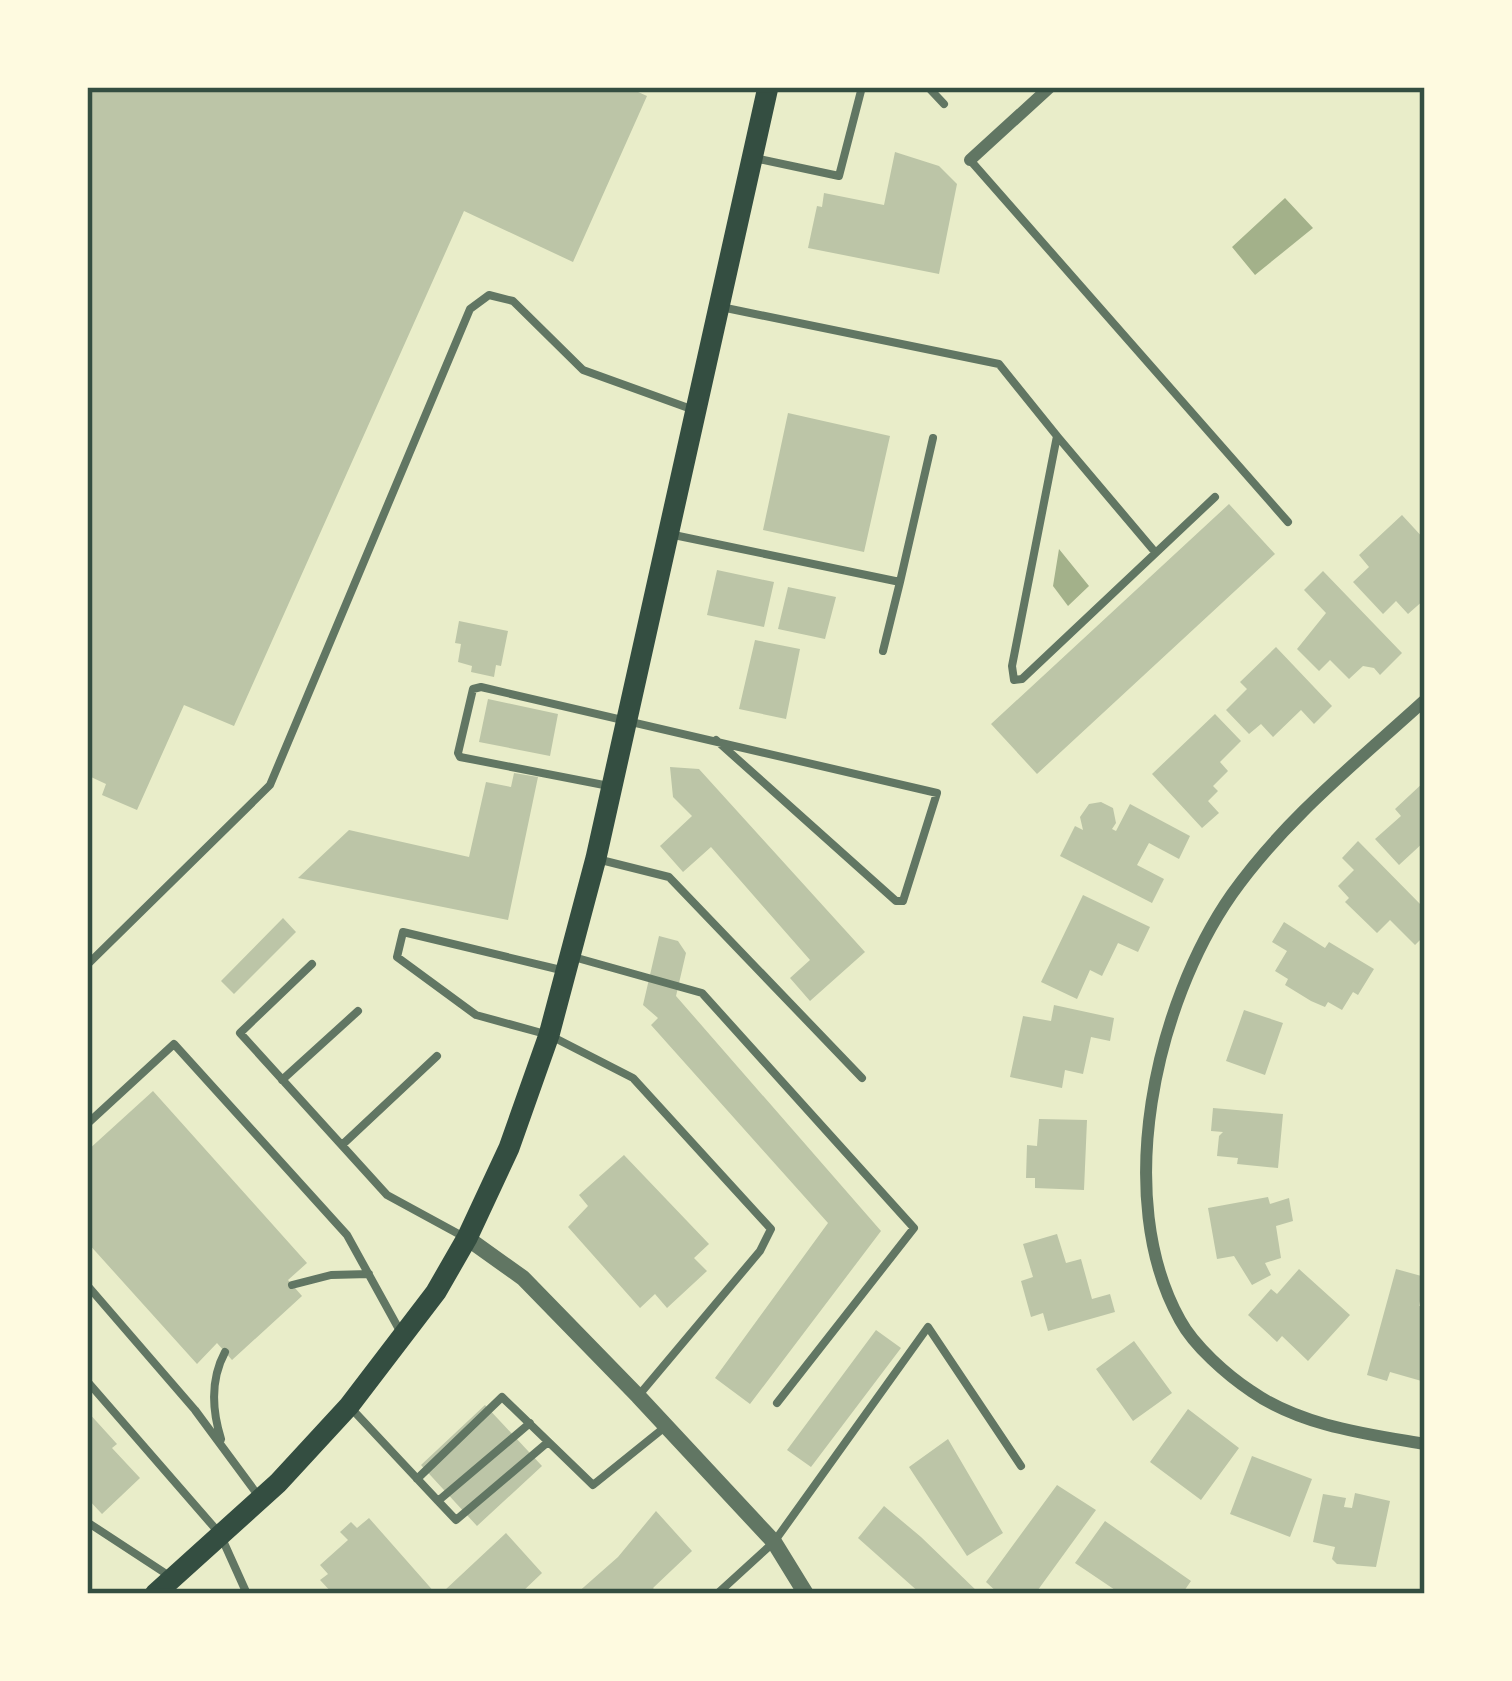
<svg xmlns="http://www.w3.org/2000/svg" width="1512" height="1681" viewBox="0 0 1512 1681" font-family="Helvetica,sans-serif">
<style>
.water{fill:#a3b18a}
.building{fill:#bcc5a7}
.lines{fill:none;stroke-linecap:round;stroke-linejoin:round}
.service{stroke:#617663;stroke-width:8}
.minor{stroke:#617663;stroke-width:12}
.tertiary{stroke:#617663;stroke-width:16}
.primary{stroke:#344e41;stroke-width:21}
.neatline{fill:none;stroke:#344e41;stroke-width:4.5}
</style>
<rect width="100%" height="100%" fill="#e9edc9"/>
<path class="water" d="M1285 198 1313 228 1255 275 1232 247Z
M1059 549 1089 586 1068 606 1053 586Z"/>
<path class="building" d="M87 87H627L647 96 573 262 464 211 234 726 184 705 137 810 102 795 106 784 91 777 87 786Z
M895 152 939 166 957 184 939 274 808 248 817 206 822 207 824 193 884 205Z
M788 413 890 436 864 552 763 530Z
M1229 504 1275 554 1037 774 991 724Z
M1402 515 1425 540V599L1408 614 1396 601 1383 614 1353 582 1369 567 1359 555Z
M717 570 774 582 764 627 707 615Z
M1323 571 1402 653 1380 675 1374 668 1363 666 1349 679 1330 660 1319 671 1297 649 1326 613 1304 590Z
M788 587 836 597 825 639 778 629Z
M459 621 508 631 501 666 496 665 494 677 471 672 472 666 458 662 461 644 455 643Z
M755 640 800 649 786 719 739 709Z
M1276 647 1332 706 1314 724 1301 710 1273 737 1261 724 1249 734 1226 710 1247 689 1240 682Z
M488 699 558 714 550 756 479 742Z
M1215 714 1241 741 1220 762 1228 771 1213 786 1218 791 1208 801 1219 813 1202 828 1152 774Z
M670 767 699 769 865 952 810 1001 790 978 810 960 711 847 683 872 660 846 692 816 673 797Z
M514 773 538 777 508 920 298 878 349 830 469 857 486 782 511 787Z
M1425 781V841L1399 865 1375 839 1401 816 1395 809Z
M1101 802 1113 808 1116 823 1112 829 1116 831 1130 804 1190 836 1179 859 1149 843 1137 865 1164 879 1152 903 1060 856 1075 826 1083 830 1080 817 1089 804Z
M1358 841 1425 909V935L1415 945 1390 920 1377 933 1345 902 1349 898 1338 886 1354 870 1342 858Z
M1083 895 1150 927 1138 952 1118 943 1102 976 1090 970 1077 999 1041 982Z
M283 918 296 932 234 994 221 981Z
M1284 922 1325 948 1329 942 1374 969 1358 995 1353 992 1342 1010 1328 1002 1325 1007 1311 1001 1285 985 1288 979 1275 971 1287 951 1272 942Z
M659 936 678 941 686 953 676 996 881 1231 750 1404 715 1378 828 1223 651 1025 658 1018 643 1005Z
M1054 1005 1114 1018 1110 1041 1091 1037 1083 1074 1065 1070 1062 1088 1010 1077 1023 1016 1051 1021Z
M1244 1010 1283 1023 1265 1075 1226 1061Z
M153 1091 307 1263 288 1280 302 1296 232 1360 217 1343 197 1364 87 1242V1151Z
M1213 1108 1283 1114 1278 1168 1237 1164 1238 1158 1217 1156 1219 1136 1223 1132 1211 1131Z
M1039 1119 1087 1120 1084 1190 1035 1188V1178H1026L1027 1145 1037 1146Z
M624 1155 709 1244 694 1258 707 1271 667 1308 655 1294 640 1308 568 1227 588 1206 579 1195Z
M1268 1197 1270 1204 1289 1198 1293 1221 1276 1226 1281 1258 1265 1263 1271 1275 1252 1285 1234 1256 1217 1259 1208 1208Z
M1057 1234 1066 1263 1081 1259 1092 1299 1110 1294 1115 1312 1048 1331 1043 1313 1031 1317 1021 1281 1033 1277 1023 1244Z
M1299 1269 1350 1315 1308 1361 1282 1336 1277 1342 1248 1315 1271 1289 1277 1294Z
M1396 1269 1425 1277 1419 1306 1425 1307V1382L1390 1372 1387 1381 1367 1375Z
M876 1330 901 1348 811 1467 787 1450Z
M1134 1341 1172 1393 1133 1421 1096 1369Z
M485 1405 542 1466 477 1526 421 1465Z
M1188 1409 1239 1448 1201 1500 1150 1462Z
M87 1411 117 1444 112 1448 140 1478 102 1514 87 1498Z
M948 1439 1003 1533 967 1556 909 1467Z
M1252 1456 1312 1479 1290 1537 1230 1514Z
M1057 1485 1096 1510 1035 1594H999L986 1582Z
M1355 1493 1390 1501 1376 1567 1337 1564 1332 1559 1335 1547 1313 1542 1323 1494 1346 1498 1344 1507 1352 1508Z
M884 1506 921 1537 980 1594H921L858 1538Z
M656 1511 692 1551 653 1588 658 1594H576L618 1557Z
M369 1518 436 1594H333L320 1580 328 1574 320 1565 348 1540 340 1532 351 1522 357 1528Z
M1105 1521 1191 1581 1182 1594H1121L1075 1563Z
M506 1533 542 1573 520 1594H448L445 1590Z"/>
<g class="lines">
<path class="service" d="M928 87 944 104
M754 158 839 176 862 87
M970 160 1288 522
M721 307 999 364 1057 436
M669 534 900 582 933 438
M1155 552 1057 436 1012 666 1014 680 1022 679 1215 497
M883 651 900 582
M609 786 460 757 458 753 473 689 481 687C633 721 785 757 937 793L903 901H896L716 740
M597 859 669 877 862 1078
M570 956 702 993 914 1228 777 1403
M312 964 240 1033 387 1195 466 1238
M87 965 270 785 470 309 489 295 513 301 583 370 694 410
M561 970 403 932 397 957 476 1015 549 1035 633 1078 771 1229 760 1251 639 1395
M282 1080 358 1011
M87 1124 174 1044 347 1235 400 1331
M342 1145 437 1056
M87 1285 195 1410 260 1498
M292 1285 331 1275 369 1274
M87 1381 220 1534 247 1594
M350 1407 438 1501 530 1423
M221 1439C212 1410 210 1380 225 1352
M417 1479 502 1397 593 1485 665 1427
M438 1501 456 1520 548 1442
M87 1522 171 1577
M717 1594 774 1542 928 1327 1021 1466"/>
<path class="minor" d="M970 160 1050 87
M1425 700C1357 762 1285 819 1232 894 1155 1004 1112 1198 1180 1320 1194 1346 1227 1375 1251 1391 1301 1426 1367 1434 1425 1444"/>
<path class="tertiary" d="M467 1238 523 1278 638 1396 774 1542 806 1594"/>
<path class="primary" d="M155 1594 278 1483 349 1406 436 1292 467 1238 509 1148 549 1035 596 858 768 87"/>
</g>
<rect width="1512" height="1681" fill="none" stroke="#fefae0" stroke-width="180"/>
<rect x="90" y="90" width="1332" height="1501" class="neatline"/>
</svg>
